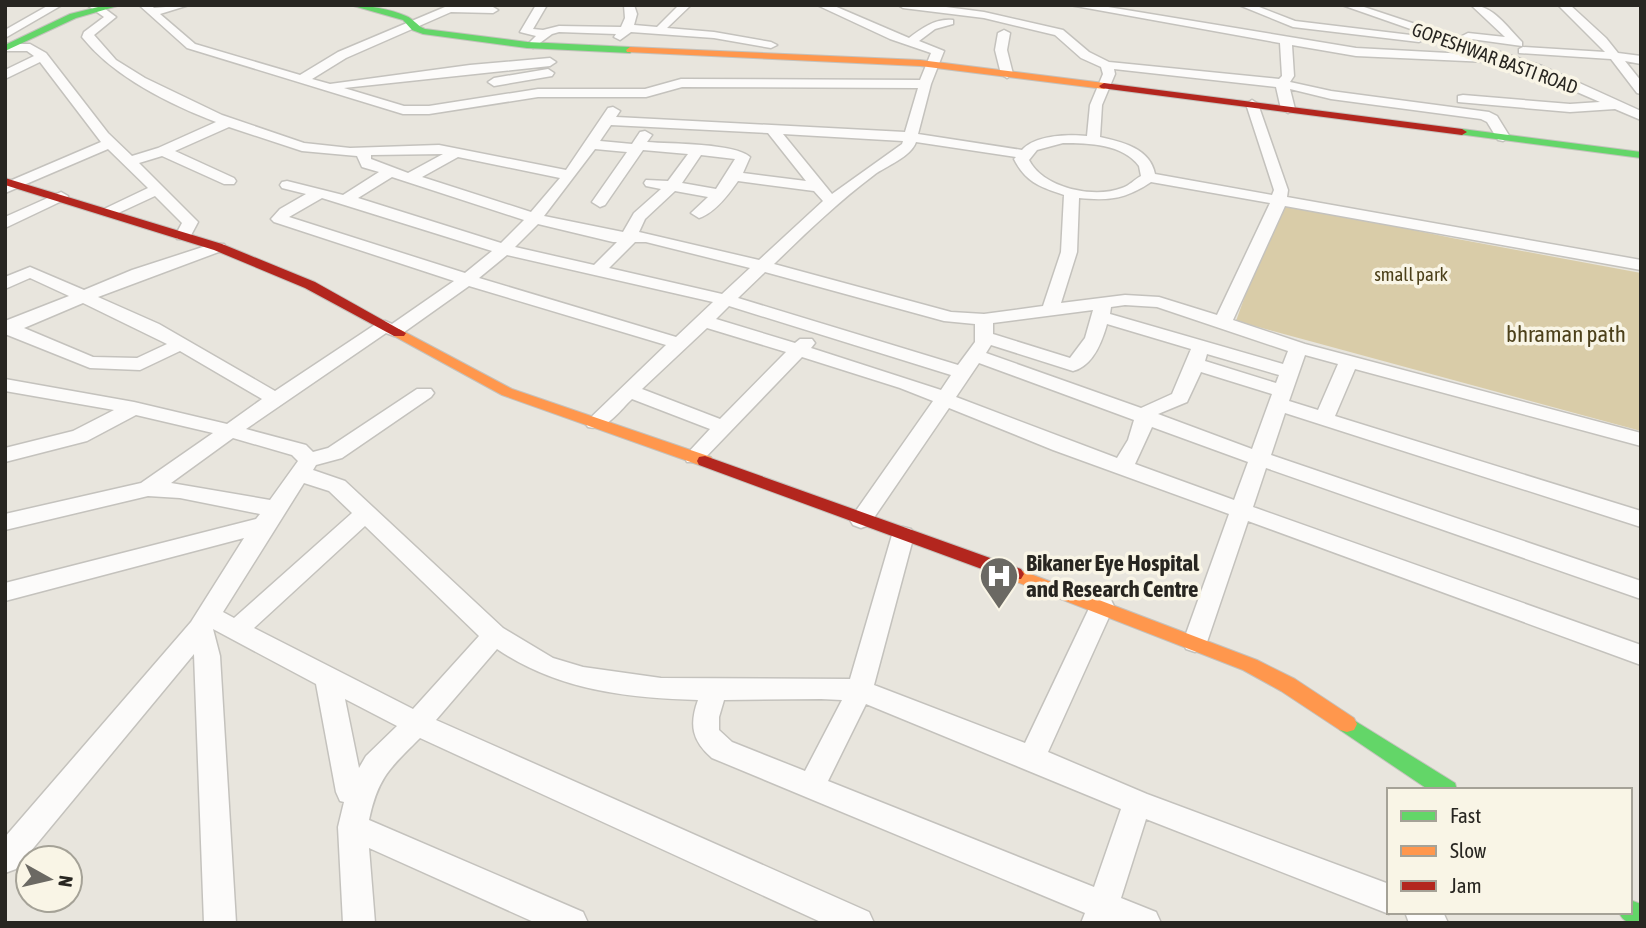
<svg xmlns="http://www.w3.org/2000/svg" width="1646" height="928" viewBox="0 0 1646 928" font-family="'Asap Condensed',sans-serif">
<style>
.green{fill:#d9cca8}
.lines{fill:none;stroke-linecap:round;stroke-linejoin:round}
.street-casing{stroke:#c4c2bd;stroke-width:3}
.fast-casing{stroke:#c4c2bd;stroke-width:2}
.slow-casing{stroke:#c4c2bd;stroke-width:2}
.jam-casing{stroke:#c4c2bd;stroke-width:2}
.street{fill:#fcfbfa;fill-rule:evenodd}
.fast{fill:#63d668;fill-rule:evenodd}
.slow{fill:#ff974d;fill-rule:evenodd}
.jam{fill:#b3261e;fill-rule:evenodd}
.labels{text-anchor:middle;dominant-baseline:central;stroke-width:7;stroke-linejoin:round;paint-order:stroke}
.far-street-label{font-size:19px;fill:#282621;stroke:#f9f5e6}
.far-park-label{font-size:19px;fill:#4c401a;stroke:#f9f5e6}
.park-label{font-size:23px;fill:#4c401a;stroke:#f9f5e6}
.poi-label{font-size:23px;font-weight:bold;fill:#282621;stroke:#f9f5e6;text-anchor:start}
</style>
<rect width="100%" height="100%" fill="#e8e5dd"/>
<path class="green" d="M1279 202 1452 238 1641 273V431L1236 321Z"/>
<g class="lines">
<g class="street-casing">
<path id="street" d="M49 5H62L5 38V30Z
M87 5H100L116 17 94 35 116 60 145 78 222 115 304 143 350 148 439 145 566 170 608 108 613 107 620 111 616 117 905 132 918 88 682 87 646 97H538L429 114H403L187 48 139 5H151L154 8 189 5 160 14 195 44 300 75 338 52 445 7H493L498 10 493 13 451 12 346 58 312 79 330 84 470 65 550 58 556 62 550 66 344 88 404 106H429L538 89H645L681 79 920 80 931 53 890 39 817 5H832L909 38C922 28 936 18 953 20V24L935 29 919 41 944 51 931 84 918 134 1022 150C1035 135 1068 134 1087 136L1090 105 1103 74 1101 67 1081 58 1055 35 984 18 903 8 898 5H931L984 12 1063 30 1089 52 1109 62 1279 79 1282 76 1280 43 1070 5H1096L1356 48 1485 55 1342 5H1358L1542 66 1641 111V120L1615 109 1570 112 1458 102V96L1463 95 1570 104 1600 102 1510 63 1356 56 1292 45 1294 76 1290 82 1331 91 1489 112 1497 116 1510 137 1503 141 1498 140 1487 122 1481 119 1331 99 1290 89 1295 109 1288 113 1281 109 1276 87 1114 69 1115 74 1102 105 1100 137C1122 142 1150 148 1155 174L1272 195 1274 190 1246 104 1252 100 1258 104 1288 190 1287 197 1641 260V270L1285 206 1233 320 1305 344 1641 433V446L1355 369 1335 416 1641 511V527L1285 413 1271 455 1641 581V599L1266 468 1253 507 1641 645V665L1248 521 1207 642 1204 649 1195 652 1186 649 1183 642 1229 514 1053 450 949 408 869 525 861 528 853 525 850 520 853 515 933 401 900 388 802 357 701 462H687L684 457 710 429 632 399C620 410 606 432 588 427L585 423 666 345 469 286 400 335 394 336 386 333 246 429 306 445 313 452 328 448 417 389H431L434 393 431 397 342 458 316 465 313 470 345 481 503 628 553 658 583 667 661 678 850 679 892 535 895 529 903 527 911 529 914 535 874 685 1025 743 1093 600 1102 597 1111 600 1114 606 1048 752 1147 794 1389 884V912H1393L1389 914 1146 819 1121 898 1156 912 1161 923H1081L1085 913 712 758C692 741 689 725 698 700 626 698 557 690 497 649L436 720 869 912 874 923H823L420 738C390 768 378 777 369 820L583 912 588 923H536L369 848 375 923H343L338 827 344 802 340 801 336 792 316 684 213 629 220 656 236 923H204L194 654 16 869 5 873V837L191 622 244 538 5 601V583L256 519 260 514 180 498 148 496 5 530V514L141 483 213 433 136 415 87 441 5 462V448L73 431 114 410 5 391V379L134 402 227 424 262 399 180 351 140 370 90 368 5 334V321L69 296 30 278 5 289V277L30 267 84 290 132 270 212 244H224L226 247 224 250 98 297 159 324 275 391 379 322 385 321 392 324 454 281 274 222 271 219 280 209 306 194 282 188 280 185 282 182 287 181 343 195 379 172 362 167 357 156 302 151 229 127 175 151 234 178 236 181 234 184H224L162 156 139 163 198 222 189 239H177L175 236 182 223 155 196 114 215H104L101 212 104 209 148 188 108 149 5 193V183L101 142 40 62 5 79V70L34 56 27 51H5V44H30L46 53 108 133 132 156 158 148 216 122C169 104 114 77 82 37L84 32 104 17ZM611 125 768 133 806 181 743 173 750 157C735 143 670 144 647 142L652 135 645 131 640 132 632 144 600 141ZM783 134 903 141 902 144 832 194ZM916 142 1016 157 1014 159C1026 183 1041 187 1064 195L1061 252 1043 306 984 314 951 312 774 264C806 233 838 202 874 175 886 166 911 157 916 142ZM1063 143C1089 143 1123 144 1139 166L1141 176C1135 179 1129 186 1122 188 1094 199 1043 188 1029 160L1037 150ZM595 149 627 152 592 202 600 207 605 205 643 150 688 154 668 181 646 180 644 183 646 186 661 189 634 213 623 232 544 216ZM443 154 408 173 371 159V155ZM701 155 735 159 716 189 682 183ZM458 157 560 178 531 212 422 177ZM392 177 524 220 501 243 358 198ZM738 181 814 191 823 201 759 260 639 232 645 219 675 191 708 197 691 213 699 218C715 213 729 194 738 181ZM1151 182 1270 203 1217 315 1159 297 1125 295 1061 303 1077 252 1079 198C1109 201 1126 199 1151 182ZM322 198 492 251 465 273 289 217ZM538 224 613 242H617L594 265 515 247ZM635 242H646L750 268 722 294 609 268ZM507 255 713 302 676 337 479 278ZM765 272 944 321 975 324V342L958 365 738 298ZM83 303 167 344 137 358 93 357 24 328ZM1125 305 1157 307 1288 351 1283 364 1110 314 1111 307ZM729 306 951 375 941 390 811 348 815 343 812 339H800L795 343 716 319ZM1093 310 1085 338 1070 358 993 334V323ZM1107 324 1191 349 1172 394 1141 408 986 353 991 345 1073 371C1093 366 1102 342 1107 324ZM707 328 786 352 720 419 642 389ZM1207 354 1279 375 1276 383 1205 361ZM1305 355 1338 364 1318 410 1289 401ZM979 363 1134 420 1128 440 1117 458 956 397ZM1201 372 1272 394 1252 449 1158 414 1187 402ZM1152 427 1248 462 1234 500 1135 464ZM233 438 292 455 298 461 270 500 171 483ZM304 483 329 491 352 513 234 618 223 612ZM365 526 479 636 413 709 254 628ZM345 699 397 726 366 756 359 768ZM821 699 842 700 805 771 732 742 719 730V717L724 700ZM866 704 1121 809 1094 887 828 781Z
M536 5H547L533 29 543 30 559 26 621 27 625 18 624 5H634L637 14 634 25 657 27 679 5H691L667 28 714 32 771 42 777 45 771 48 714 38 631 32 620 40 614 37 616 34 559 32 552 34 533 48 527 45 536 36 520 32Z
M1239 5H1254L1295 21 1419 36 1425 39 1419 42 1293 27Z
M1471 5C1493 5 1507 27 1522 42V46L1464 38 1462 36 1468 33 1505 37Z
M1558 5H1570L1606 38 1618 53 1641 56V64L1625 61 1641 81V94L1637 93 1611 59 1519 53V49L1523 47 1605 52Z
M1004 30 1010 33 1007 50 1013 74 1007 78 1001 74 995 50 998 33Z
M548 69 554 73 552 76 494 86 488 82 494 78Z
M61 192 68 196 66 199 5 228V217Z
M1405 912H1443L1448 923H1409Z"/>
</g>
<g class="fast-casing">
<path id="fast" d="M106 5H121L76 18 5 51V45L70 14Z
M350 5C368 5 390 9 406 16 414 19 417 26 425 29L527 42 630 47 634 50 630 53 527 48 423 34 412 30 403 20Z
M1462 129 1641 152V158L1458 134 1457 132Z
M1347 716 1455 783 1457 790H1429L1340 730 1337 724 1340 718Z
M1630 900 1641 904V923C1630 923 1623 923 1619 912H1630Z"/>
</g>
<g class="slow-casing">
<path id="slow" d="M630 47 920 60 1104 83 1109 86 1104 89 920 66 627 52 626 50Z
M399 329 512 389 711 457 713 461 711 465H699L502 395 394 336 392 333 394 330Z
M1015 568 1257 660 1295 679 1354 718 1357 724 1354 730 1347 732 1340 730 1281 691 1243 670 1009 579 1006 574 1009 569Z"/>
</g>
<g class="jam-casing">
<path id="jam" d="M1104 83 1462 129 1467 132 1462 135 1101 88 1099 86Z
M5 178 222 244 315 282 406 333 404 336H394L305 288 214 250 5 185Z
M705 456 1021 569 1024 574 1021 579H1009L699 465 697 461 699 457Z"/>
</g>
<use href="#street" class="street"/>
<use href="#fast" class="fast"/>
<use href="#slow" class="slow"/>
<use href="#jam" class="jam"/>
</g>
<defs>
<g id="hospital-pin" transform="scale(2.0125)"><path d="M0 17L-7.5 6A9.5 9.5 0 1 1 7.5 6Z" fill="#6b6963" stroke="#f9f5e6"/><path d="M-5-5h3v3.5h4V-5h3V5h-3V1.5h-4V5h-3Z" fill="#fff"/></g>
</defs>
<g fill-rule="evenodd">
<use href="#hospital-pin" x="999" y="576"/>
</g>
<g class="labels">
<g class="far-street-label">
<text transform="translate(1495 58) rotate(20)">GOPESHWAR BASTI ROAD</text>
</g>
<g class="far-park-label">
<text x="1411" y="274">small park</text>
</g>
<g class="park-label">
<text x="1566" y="334">bhraman path</text>
</g>
<g class="poi-label">
<text x="1026" y="563">Bikaner Eye Hospital<tspan x="1026" dy="26">and Research Centre</tspan></text>
</g>
</g>
<rect width="1646" height="928" fill="none" stroke="#282621" stroke-width="14"/>
<rect x="1387" y="788" width="245" height="126" fill="#f9f5e6" stroke="#a5a297" stroke-width="2"/>
<rect x="1401" y="811" width="35" height="10" fill="#63d668" stroke="#a5a297" stroke-width="2"/>
<text x="1450" y="823" font-size="21" fill="#282621">Fast</text>
<rect x="1401" y="846" width="35" height="10" fill="#ff974d" stroke="#a5a297" stroke-width="2"/>
<text x="1450" y="858" font-size="21" fill="#282621">Slow</text>
<rect x="1401" y="881" width="35" height="10" fill="#b3261e" stroke="#a5a297" stroke-width="2"/>
<text x="1450" y="893" font-size="21" fill="#282621">Jam</text>
<g transform="translate(49 879) rotate(98)"><circle r="33" fill="#f9f5e6" stroke="#a5a297" stroke-width="2"/>
<path d="M0-5L12 26L0 18L-12 26Z" fill="#6b6963"/>
<text y="-10" font-size="19" font-weight="bold" text-anchor="middle" fill="#282621">N</text>
</g>
</svg>
